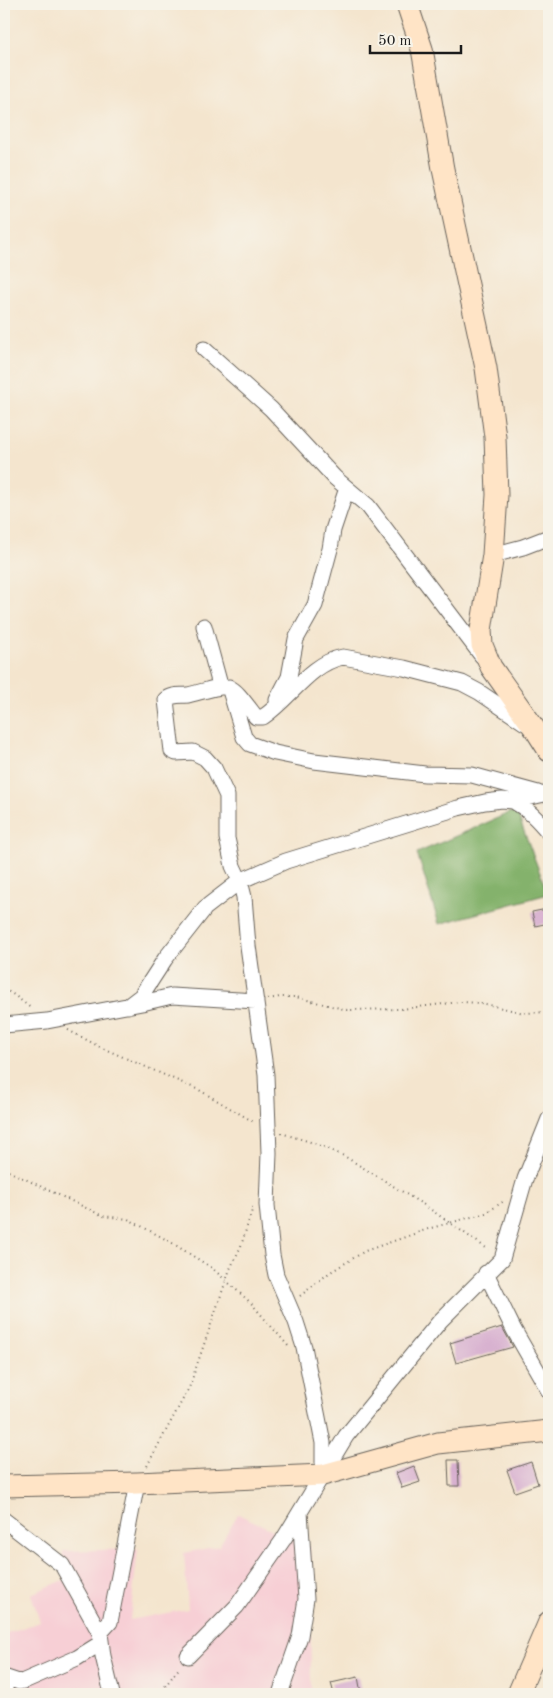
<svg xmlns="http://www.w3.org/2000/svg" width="553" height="1698" viewBox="0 0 553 1698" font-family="'Old Standard TT',serif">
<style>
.built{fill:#f7cfd5}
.forest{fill:#84b26c;stroke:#506744}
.building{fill:#d7afcf}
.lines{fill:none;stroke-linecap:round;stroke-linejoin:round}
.street-casing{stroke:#68625a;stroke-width:17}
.secondary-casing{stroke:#68625a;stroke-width:23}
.path{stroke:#68625a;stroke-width:2;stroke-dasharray:1 4;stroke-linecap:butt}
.street{stroke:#fff;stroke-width:15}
.secondary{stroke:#ffe4c6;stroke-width:21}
</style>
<rect width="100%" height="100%" fill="#f7f3e8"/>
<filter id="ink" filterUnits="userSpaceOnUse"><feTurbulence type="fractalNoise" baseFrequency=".02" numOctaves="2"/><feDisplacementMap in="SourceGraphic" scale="10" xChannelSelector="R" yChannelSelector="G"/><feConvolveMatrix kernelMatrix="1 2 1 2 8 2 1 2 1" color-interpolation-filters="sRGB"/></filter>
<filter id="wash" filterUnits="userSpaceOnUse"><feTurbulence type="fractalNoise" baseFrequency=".0096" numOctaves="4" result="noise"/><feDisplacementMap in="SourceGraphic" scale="20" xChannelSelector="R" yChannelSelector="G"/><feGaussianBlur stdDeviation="1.12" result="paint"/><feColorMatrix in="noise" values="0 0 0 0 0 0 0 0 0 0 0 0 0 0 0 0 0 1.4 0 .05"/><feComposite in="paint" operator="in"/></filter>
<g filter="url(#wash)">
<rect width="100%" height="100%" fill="#f4e5ce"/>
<path class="built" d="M238 1514 310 1547 311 1694H4V1634L40 1622 31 1594 69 1578 62 1565 63 1551 138 1549 130 1620 188 1609 184 1553 219 1546Z"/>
<path class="forest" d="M516 810 548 894 439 924 417 853Z"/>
<g id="blocks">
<path class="building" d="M547 909 549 923 535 926 532 912Z
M502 1327 513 1347 456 1363 450 1343Z
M448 1460H458L459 1486H449Z
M531 1462 538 1484 515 1492 507 1470Z
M414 1466 420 1482 402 1488 396 1473Z
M358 1677 361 1693 334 1694 331 1683Z"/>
</g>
</g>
<g filter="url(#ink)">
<use href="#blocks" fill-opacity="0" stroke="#68625a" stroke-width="1"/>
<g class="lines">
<g class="street-casing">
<path id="street" d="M204 349 271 409 335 478 368 506 482 656
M493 555 523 547 549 537
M204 626 220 685
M229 687 244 737 250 744 275 753 314 761 425 774 472 775 538 793
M277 700 289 677 296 639 315 605 330 549 333 530 347 488
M513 801C528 809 538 820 549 833
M128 1006 141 996 165 959 205 908 240 881 286 861 458 808 485 802 502 800 513 801 549 793
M4 1025 47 1021 142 1003 172 996 256 1001
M486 1273 514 1330 549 1391
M323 1475V1443L304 1347 296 1322 276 1275 272 1255 267 1205 269 1153 266 1075 248 946 244 897 240 881 233 866 227 838V796L214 768 205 758 193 752 176 753 172 751 166 700C172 694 180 696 188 695 234 684 226 678 256 717H263C290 699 310 663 343 657L404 668 462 683 479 692 525 723
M4 1520 62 1565 100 1633
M188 1656 237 1606 283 1540 346 1436 440 1321 502 1259 525 1179 549 1119
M4 1677 19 1682 24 1681 77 1658 101 1643
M4 1685 6 1694
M112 1694 103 1656 100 1633 110 1622 137 1483
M280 1694 300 1636 306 1599 300 1512"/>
</g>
<g class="secondary-casing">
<path id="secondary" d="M407 4 422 49 443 169 486 368 495 437 497 495 493 555 481 630 482 645 491 667 537 732 549 751
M4 1486 137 1483 323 1475 438 1443 549 1431
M518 1694 549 1622"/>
</g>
<path class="path" d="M4 989 14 995 32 1009
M268 999 280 997H296L347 1010 401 1009 460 1002 481 1003 524 1013 549 1012
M68 1030 100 1047 199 1090 254 1122
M281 1133 317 1144 344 1156 424 1205 489 1250
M4 1169 103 1216 128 1219 169 1241 212 1268 251 1303 289 1347
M300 1296 329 1273 365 1251 431 1228 486 1213 504 1201
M147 1466 189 1388 230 1269 241 1246 253 1207
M159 1694 180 1667"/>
<use href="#street" class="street"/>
<use href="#secondary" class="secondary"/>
</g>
</g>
<rect width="553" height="1698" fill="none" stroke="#f7f3e8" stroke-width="20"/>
<path d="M370 45v8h91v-8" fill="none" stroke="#1c1c1c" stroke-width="2.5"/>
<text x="378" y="45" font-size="15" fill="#1c1c1c" stroke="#f7f3e8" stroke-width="4" paint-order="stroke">50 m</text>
</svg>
